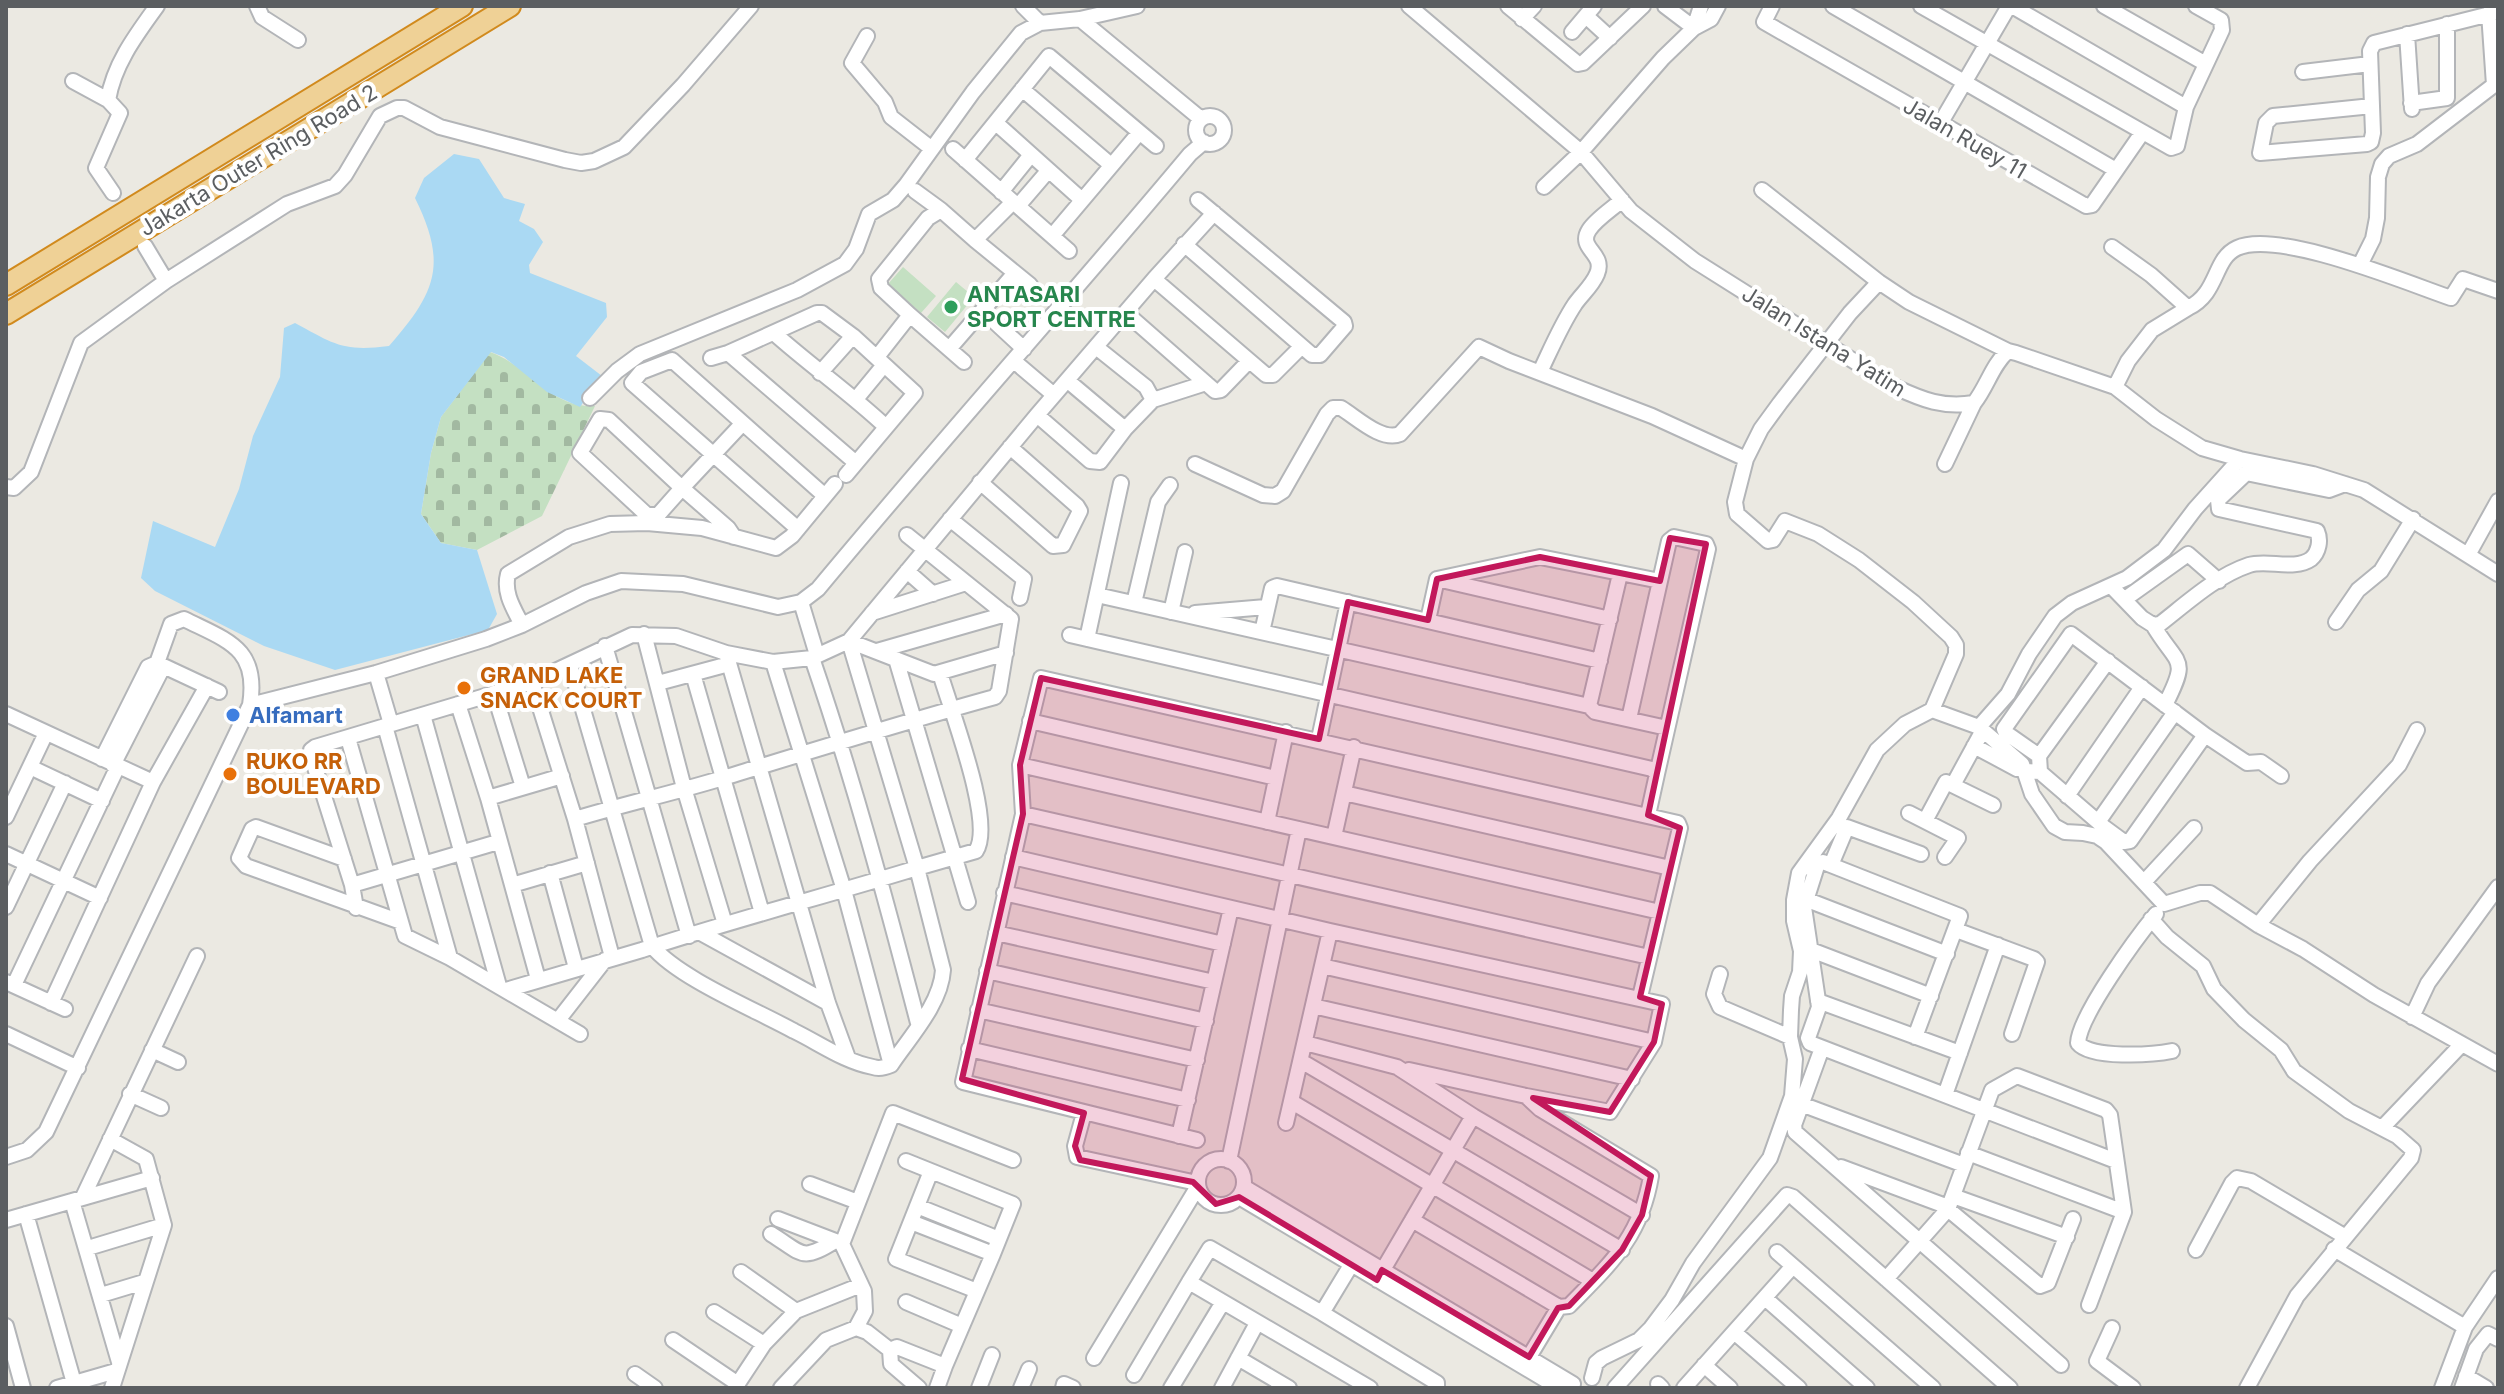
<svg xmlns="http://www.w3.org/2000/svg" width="2504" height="1394" viewBox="0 0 2504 1394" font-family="Inter,sans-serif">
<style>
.cemetery{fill:url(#cemetery-stones)}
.pitch{fill:#c4e0c2}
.water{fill:#aad9f3}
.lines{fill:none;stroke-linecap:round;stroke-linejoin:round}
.minor-casing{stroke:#b3b5b8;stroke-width:18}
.highway-casing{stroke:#d18a1d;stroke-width:24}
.minor{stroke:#fff;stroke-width:14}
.highway{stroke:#efd196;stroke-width:20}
.marked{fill:#c2185b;fill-opacity:0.2;stroke:#c2185b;stroke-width:6;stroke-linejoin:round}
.leisure-dot{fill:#2e9e5b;stroke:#fff;stroke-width:3}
.food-dot{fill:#e8710a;stroke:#fff;stroke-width:3}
.shop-dot{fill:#3f7fe0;stroke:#fff;stroke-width:3}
.labels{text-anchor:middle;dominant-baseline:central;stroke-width:8;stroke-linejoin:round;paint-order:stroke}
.street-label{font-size:22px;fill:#5b5e61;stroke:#fff}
.leisure-label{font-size:22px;font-weight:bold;fill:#27864d;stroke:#fff;text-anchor:start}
.food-label{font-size:22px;font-weight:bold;fill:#c56008;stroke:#fff;text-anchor:start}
.shop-label{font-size:22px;font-weight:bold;fill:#366cbe;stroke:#fff;text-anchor:start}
</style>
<defs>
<pattern id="cemetery-stones" width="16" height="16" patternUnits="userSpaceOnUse" patternTransform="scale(2)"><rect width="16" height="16" fill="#c4e0c2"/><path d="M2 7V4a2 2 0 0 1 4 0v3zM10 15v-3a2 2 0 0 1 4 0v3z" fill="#a2b9a1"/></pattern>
</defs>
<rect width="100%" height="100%" fill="#ebe9e2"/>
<path class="cemetery" d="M490 352C528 365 551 409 595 406L542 516 477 550 441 543 421 514 431 453 441 417Z"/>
<path class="pitch" d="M903 267 936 296 921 313 888 284Z
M956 282 974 297 945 332 927 317Z"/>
<path class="water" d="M454 154 479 159 504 198 525 204 519 221 534 229 543 242 529 265 530 273 606 303 607 317 576 356 602 376 580 407 547 392 504 357 491 352 441 417 431 453 421 514 441 543 477 550 497 614 488 630 335 670 264 646 155 591 141 578 153 521 215 547 239 489 253 436 280 377 284 328 295 323C334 344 343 352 389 346 436 292 448 265 415 198L424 178Z"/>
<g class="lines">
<g class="minor-casing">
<path id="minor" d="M257 6 262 17 298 40
M1023 6 1040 23
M1409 6 1581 152 1631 211 1695 261 1895 387C1923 400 1943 408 1974 403 1987 387 1992 365 2008 351L2016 353 2115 387 2156 419 2202 448 2240 459 2313 474 2364 490 2498 574
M1508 6 1578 64 1583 63 1643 6
M1665 6 1694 28
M1772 6 1764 22 2086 206 2092 205 2142 133
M1833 6 2116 170
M1921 6 2171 148 2177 146 2186 107 2222 30 2221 20 2196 6
M2012 6 2186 107
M2104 6 2206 64
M1586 16 1610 38
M1080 19 1201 119
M1522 19 1534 6
M1694 28 1701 6
M1572 32 1594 6
M2407 34 2412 109
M867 36 852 63 885 102 891 117 932 149
M2303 72 2370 64
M73 81 108 100 120 113 96 168 113 193
M1022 89 1111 165
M108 100C114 64 136 35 157 6
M2411 103 2447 98V24
M2372 106 2273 116 2266 123 2260 153 2367 144 2371 142 2373 133 2370 51 2374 43 2498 12
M1196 130a14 14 0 1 1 28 0a14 14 0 1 1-28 0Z
M996 123 1082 200
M1940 124 2009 6
M953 149 1069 251
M965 160 1049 56 1156 146
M1544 187 1581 152 1663 58 1694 28 1711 19 1718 6
M1762 190 1879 282 1909 302 2008 351
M915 191 941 210
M1001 192 1030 156
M1013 202 975 240 1030 285
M1018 206 1048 171
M1052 236 1139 133
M1184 244 1312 355H1320L1345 326 1344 322 1198 200
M145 246 166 281
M2112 247 2151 275 2188 308 2152 330 2128 361 2115 387
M2360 265 2373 239 2377 218 2378 177 2382 164 2389 156 2417 144 2494 85 2489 13
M1154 279 1266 375H1273L1301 347
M1879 282 1850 313 1780 403 1761 429 1746 459 1735 502 1737 514 1768 541 1773 540 1785 521 1818 534 1859 560 1913 602 1951 637 1956 645V654L1932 710
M2188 308C2219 293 2213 259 2237 248 2278 229 2407 283 2451 298L2463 279 2498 291
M983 311 1024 349
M1126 313 1215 391 1221 390 1249 361
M910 315 881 288 879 279 928 218 941 210 975 240
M775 334C811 366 851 394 886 427
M949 349 1014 274
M728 353 856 463
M877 357 910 315 964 362
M711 358 728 353 817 313H822L853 336 915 393 846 475
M1014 361 1054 395
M1540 372C1551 349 1561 325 1575 304 1582 294 1592 286 1597 274 1606 253 1577 249 1589 230 1596 219 1612 209 1622 200
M820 373 853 336
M1068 381 1125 429
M590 398 617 371 640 354 797 290 845 264 856 249 869 214 893 200 906 185 973 92 1021 33 1040 23 1080 19 1137 6
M856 399 884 365
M1153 400 1206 383
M1037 415 1090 461 1100 462 1125 429 1153 400 1146 387 1096 347
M1195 464 1263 495 1275 496 1283 491 1327 414 1333 408H1341C1356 417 1382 442 1400 434L1479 347 1509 361 1652 416 1746 459
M1945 464 1974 403
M2246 473 2329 490 2345 484
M980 482 1053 546 1063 545 1080 511 1077 506 1010 447
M6 487 14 488 31 472 81 343 166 281 287 204 335 186 345 175 380 116 397 108H404L440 127 478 137 565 160 581 163 594 161 624 147 683 85 751 6
M950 519 1024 579 1020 598
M647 523V515L580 453 600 419 609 420 682 488 658 515H647
M798 529 632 383 641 372 672 360 825 496
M734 537 728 528 682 488 742 424
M2468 555 2498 501
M907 571 933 594
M1620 574 1589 706 1595 712 1667 728
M1437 579 1540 557 1660 581
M2111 586 2142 618 2153 625 2160 624C2187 603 2216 576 2249 565 2267 559 2294 571 2311 559 2319 552 2321 540 2317 531L2219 509 2218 500 2257 463
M1097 595 1589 706
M2125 599 2188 554 2219 581
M801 602 817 655
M1134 603 1158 502 1170 485
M1171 612 1185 552
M872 613 966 583
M1195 613 1266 607
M1428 620 1437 579 1610 619
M2336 622 2358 590 2381 571 2413 519
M522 625C514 609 503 593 508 574L569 537 610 524 647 523 702 528 776 548 792 536 835 484
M2153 625C2178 667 2190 656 2165 705
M1262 632 1272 588 1277 586 1600 661
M644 634 684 788 725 924
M1070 635 1652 769 1657 774 1648 815
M1087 639 1121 483
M605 646 689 936
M877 651 1006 614
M726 653 828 1003 848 1058
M812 658C853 778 886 900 918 1023
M896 659 968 902
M773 662 844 890 891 1065
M157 663 219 692
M376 673 391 724
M940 673C950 708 995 823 976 851L917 868 849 641 1037 415 1154 279 1214 213
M693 674 762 913
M532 682 575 819 612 957
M658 683 729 664
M494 693 523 787
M458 704 488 798 538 979
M250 705 376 673 486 639 522 625 586 593 621 581 683 584 778 607 801 602 818 589C940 442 1068 300 1190 154L1204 142
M6 714 153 782
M423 715 499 986
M1629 719 1669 541 1674 537 1706 544 1708 549 1657 774
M1030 721 1276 778
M385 726 450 958
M1979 727 2008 694 2029 654 2055 616 2072 603 2127 578 2164 550 2195 509 2240 459
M2205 735 2247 763 2261 762 2281 776
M348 738 405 936 450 958 580 1034
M1319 739 1348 602
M1974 746 2017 769
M2039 756 2108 661
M102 759 148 667 157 663
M1020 765 1660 912
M30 767 102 801
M2026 771 2040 772 2105 828 2124 842 2130 841 2205 735 2071 634 2004 729 2006 733 2039 756 2040 772
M1953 785 1983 730
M1344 793 1670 868
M2067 796 2142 687
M488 798 562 776
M1909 813 1958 838 1945 857
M1023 814 1649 957
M6 817 46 733
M575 819C624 804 674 793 723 778 814 750 904 722 995 697L999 691 1011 619 907 535
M1925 821 1946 782 1993 805
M1267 822 1286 732
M2098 822 2175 712
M1334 837 1354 747
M6 854 100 898
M1013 857 1330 931 1662 1004 1654 1042 1610 1112 1526 1096 1540 1109 1651 1176C1641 1237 1610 1264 1569 1306L1559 1307 1529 1357
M344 859 256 827 252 829 239 858 246 866 401 922
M1831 865 1847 827 1921 854
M550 873 576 968
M2145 881 2194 828
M352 885 498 842
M512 885 587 863
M1004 893 1223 944
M1805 899 1947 954
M6 907 65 783
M356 908 352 885 311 755V750L315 747 532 682 632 635 676 636 726 653 773 662 812 658 849 641 934 674 1006 653
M2156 914C2137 937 2079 1016 2078 1043 2091 1059 2152 1055 2172 1051
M2151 919 2167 937 2203 966 2214 989 2244 1020 2281 1050 2294 1071 2349 1111 2397 1136 2413 1150 2411 1158 2297 1296 2247 1388
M2258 925 2310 861 2399 765 2417 730
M1956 930 2034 959 2037 962 2012 1034
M701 933 828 1003
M996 933 1214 982
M1811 950 1931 996
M1322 966 1654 1042
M987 971 1206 1021
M1720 974 1714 994 1720 1007 1790 1037
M6 982 65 1009
M14 985 118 766
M506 990 642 950C733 920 826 896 917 868L943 970C941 1004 909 1038 891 1065 884 1068 879 1069 873 1067 845 1062 819 1043 794 1031 756 1010 678 978 652 946L570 665
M1818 1001 1960 1053
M51 1003 153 782 207 686
M1313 1006 1632 1079
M978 1010 1197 1060
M2412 1017 2428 983 2498 887
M559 1019 605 960
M6 1034 78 1068
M1915 1037 1960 916 1823 862 1818 863 1804 907 1819 1007 1808 1038 1810 1043 2116 1161
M1305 1043 1397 1067 1473 1116 1377 1280
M1822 1048 1794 1125 1795 1132 2061 1365
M969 1049 1188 1100
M152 1050 178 1062
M1301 1061 1622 1250
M1409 1070 1526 1096
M130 1094 161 1108
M1945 1095 1998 945
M1292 1102 1593 1281
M1801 1104 1964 1165
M1084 1113 1075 1146 1077 1157 1197 1183
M1473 1116 1642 1215
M1286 1123 1330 931
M2382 1128 2462 1044
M1179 1136 1231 908
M110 1139 146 1159 164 1225 112 1388
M1197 1140 963 1082 1023 814 1020 765 1041 678 1678 823 1680 828 1640 997
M1968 1153 2124 1212
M6 1157 27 1150 46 1132 250 705C259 648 228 641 184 619L171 624 157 663 160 673 113 765
M1198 1182a23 23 0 1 1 46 0a23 23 0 1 1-46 0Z
M906 1161 1013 1204 993 1254
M1229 1161 1299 829
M1841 1167 1943 1205 2040 1286 2048 1283 2073 1219
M931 1171 896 1259 977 1291
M810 1184 858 1202
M1244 1187 1573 1384
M1953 1196 2067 1237
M83 1197 197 956
M1239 1197 1559 1388
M72 1201 119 1362
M917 1206 999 1239
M26 1214 74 1383
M778 1219 838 1242
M6 1220 152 1178
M1412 1220 1559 1307
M911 1222 993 1254 945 1366
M771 1234C803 1254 801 1262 835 1241
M88 1248 164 1225
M2334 1249 2465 1327
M2196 1250 2232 1183 2237 1178 2251 1181 2344 1236
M1777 1252 1933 1388
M1351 1265 1322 1313 1210 1248 1189 1282 1370 1388
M741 1272 796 1311
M1886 1279 1948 1209 1992 1090 2017 1076 2106 1110 2110 1115 2124 1212 2089 1305
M101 1295 144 1282
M1765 1298 1867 1388
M906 1302 962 1326
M714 1312 764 1344
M1322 1313 1437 1383V1388
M6 1326 23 1388
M856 1328 865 1311 864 1291 842 1244 893 1113 1013 1160
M2112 1328 2097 1361 2133 1388
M1734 1332 1799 1388
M673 1340 738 1384
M890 1350 897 1347 945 1366 937 1388
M1094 1358 1197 1188
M1238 1358 1289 1388
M1704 1365 1730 1388
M635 1374 655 1388
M1134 1375 1189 1282
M2466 1376 2486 1388
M1592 1378 1596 1363 1602 1358 1639 1340 1651 1328 1672 1300 1693 1263 1770 1158 1792 1096 1795 1059 1790 1037 1791 1010 1792 996 1800 972 1801 951 1794 921V900L1799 873 1839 818 1877 750 1905 724 1932 710 1979 727 2022 764 2032 794 2054 826 2065 832 2083 833 2097 836 2106 842 2164 904 2200 893H2210L2258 925 2303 949 2374 995 2498 1064
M1658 1384 1662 1388
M57 1388 116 1371
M735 1388 764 1344 796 1311 861 1285
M781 1388 826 1340 856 1328 867 1332 890 1350 891 1364 919 1388
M979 1388 992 1355
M1021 1388 1029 1369
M1063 1388 1064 1384 1073 1388
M1171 1388 1223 1302
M1222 1388 1257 1323
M1615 1388 1787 1195 1793 1197 2010 1388
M1684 1388 1793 1266
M2442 1388 2465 1327 2498 1278
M2462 1388 2476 1349 2488 1334 2498 1339"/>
</g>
<g class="highway-casing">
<path id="highway" d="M6 285 462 6
M6 314 510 6"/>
</g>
<use href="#minor" class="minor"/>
<use href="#highway" class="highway"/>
</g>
<path class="marked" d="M1670 538 1706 544 1648 815 1680 828 1640 997 1662 1004 1654 1042 1610 1112 1533 1098 1651 1176 1642 1215 1622 1250 1569 1306 1558 1308 1529 1357 1382 1270 1377 1280 1239 1197 1216 1204 1193 1182 1080 1160 1075 1146 1084 1113 962 1079 1023 814 1020 765 1041 678 1319 739 1348 602 1428 620 1437 579 1540 557 1660 581Z"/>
<circle class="leisure-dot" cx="951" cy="307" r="8"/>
<g class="food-dot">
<circle cx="464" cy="688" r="8"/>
<circle cx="230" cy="774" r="8"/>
</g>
<circle class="shop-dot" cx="233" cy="715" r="8"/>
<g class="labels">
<g class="street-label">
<text transform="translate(1965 138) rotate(30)">Jalan Ruey 11</text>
<text transform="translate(258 160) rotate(-31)">Jakarta Outer Ring Road 2</text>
<text transform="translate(1824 341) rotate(32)">Jalan Istana Yatim</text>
</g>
<g class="leisure-label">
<text x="967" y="294">ANTASARI<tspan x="967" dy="25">SPORT CENTRE</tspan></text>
</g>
<g class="food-label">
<text x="480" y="675">GRAND LAKE<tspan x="480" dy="25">SNACK COURT</tspan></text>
<text x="246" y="761">RUKO RR<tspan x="246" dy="25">BOULEVARD</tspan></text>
</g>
<g class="shop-label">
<text x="249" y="715">Alfamart</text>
</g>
</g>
<rect width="2504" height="1394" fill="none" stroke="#5b5e61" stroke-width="16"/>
</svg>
